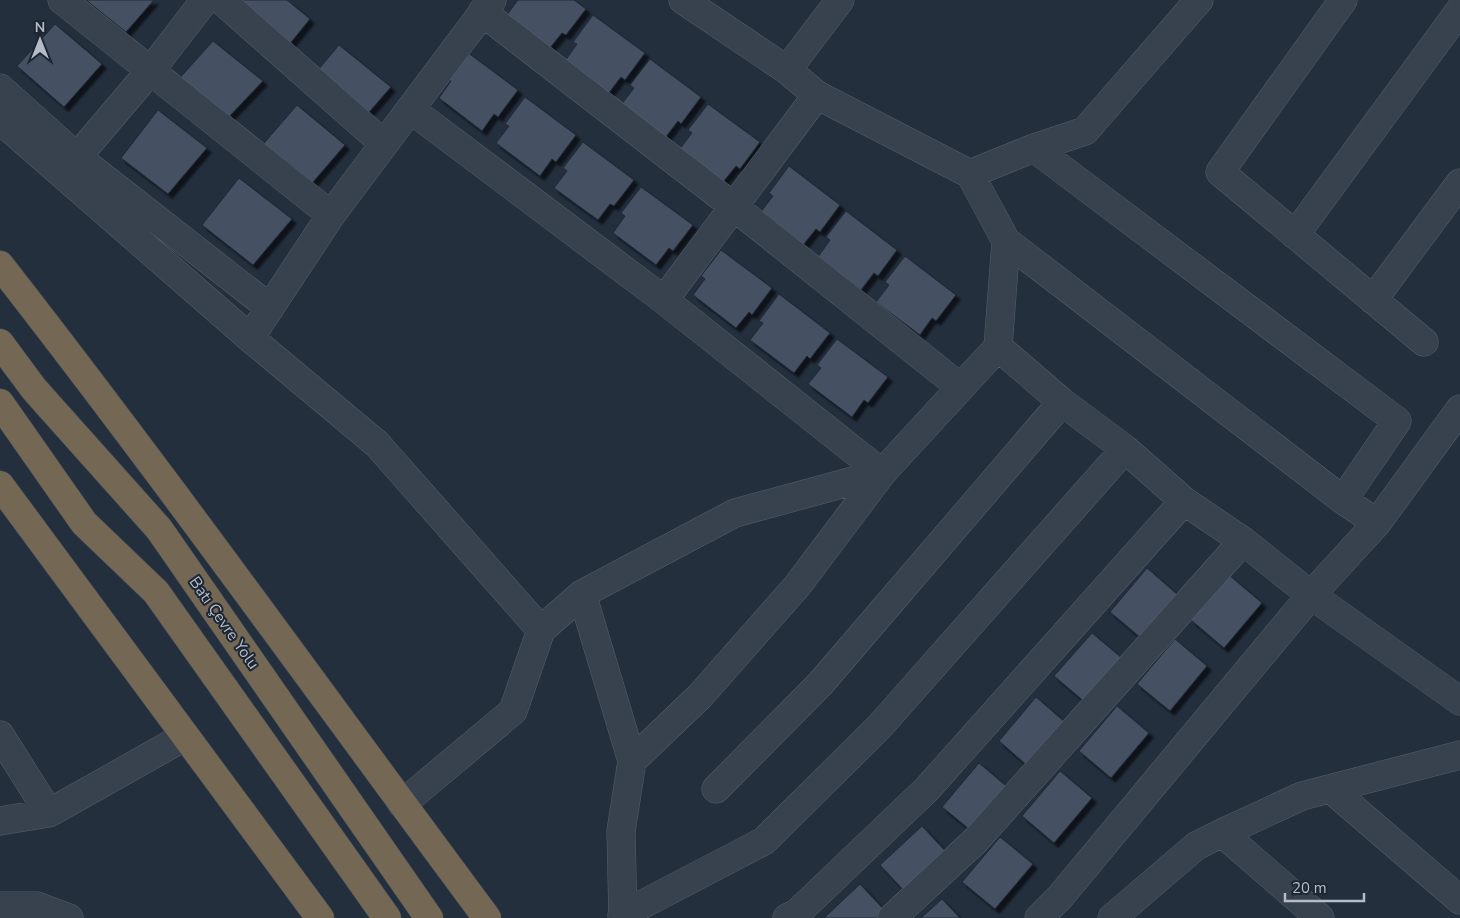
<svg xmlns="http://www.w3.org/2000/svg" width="1460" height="918" viewBox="0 0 1460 918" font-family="'Nunito Sans',sans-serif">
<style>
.building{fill:#455162;stroke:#1f2835;filter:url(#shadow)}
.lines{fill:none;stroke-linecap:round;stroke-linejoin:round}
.minor-casing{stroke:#565f6c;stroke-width:29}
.highway-casing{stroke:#434c59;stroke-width:29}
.minor{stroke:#38414e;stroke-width:28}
.highway{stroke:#746855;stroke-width:28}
.labels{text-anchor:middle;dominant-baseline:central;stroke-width:4;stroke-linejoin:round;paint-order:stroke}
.street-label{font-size:16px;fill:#b4bcc9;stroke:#1d2633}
</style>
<defs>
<filter id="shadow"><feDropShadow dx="4.5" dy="4.5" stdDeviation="1" flood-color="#0009"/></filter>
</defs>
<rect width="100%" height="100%" fill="#242f3e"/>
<path class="building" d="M86 0H154L126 32Z
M240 0H287L310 19 284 51Z
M518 0H574L586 9 566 35 562 33 549 49 506 16Z
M593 15 645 53 625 80 621 77 608 94 565 61 577 44 573 42Z
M55 24 102 64 64 107 17 66Z
M213 41 263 81 225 121 177 81Z
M339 45 391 87 364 118 313 76Z
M467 52 518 90 498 117 494 114 482 131 439 98 451 81 447 78Z
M650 59 701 97 681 124 678 121 665 138 621 105 634 88 630 85Z
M525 97 576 135 556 162 552 159 540 176 496 143 509 126 505 124Z
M708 104 760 142 740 169 736 166 723 182 679 150 692 133 688 130Z
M297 105 345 145 307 189 259 149Z
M158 110 207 148 168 194 121 158Z
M583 142 634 180 614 206 610 204 598 220 554 188 567 171 563 168Z
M789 166 840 205 820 232 816 229 803 245 760 213 773 196 769 193Z
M239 178 292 219 253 265 202 225Z
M641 187 693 225 673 251 669 248 656 265 613 233 625 216 621 213Z
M846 211 897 250 878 276 874 273 861 290 818 257 830 240 826 237Z
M721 250 772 288 752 315 749 312 736 328 693 295 705 279 701 276Z
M905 256 956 295 936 321 932 318 920 335 876 302 889 285 885 282Z
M779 294 830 333 810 359 807 356 794 373 750 340 763 323 759 321Z
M837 339 888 377 868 403 864 400 852 417 808 384 821 368 817 365Z
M1147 568 1178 595 1141 638 1110 612Z
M1229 575 1262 603 1224 648 1191 620Z
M1092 633 1123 659 1086 703 1054 676Z
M1175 639 1207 666 1170 711 1137 684Z
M1036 697 1067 724 1030 768 999 741Z
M1117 706 1149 733 1111 778 1079 751Z
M979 763 1011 790 974 833 942 807Z
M1060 771 1092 798 1054 843 1022 816Z
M922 826 950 856 908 895 880 865Z
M1000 837 1033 864 995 909 962 882Z
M860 884 888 914 884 918H824Z
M942 899 960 918H921Z"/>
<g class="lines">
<g class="minor-casing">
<path id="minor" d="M62 0 331 215
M221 0 384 144
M683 0 787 70 817 95 970 174 1034 148 1085 131 1199 0
M1343 0 1220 172 1424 342
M482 12 733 206 960 387
M787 70 840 0
M0 88 77 157 270 308
M410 109 664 300 882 473
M0 120 250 338 377 444 541 630 513 711 402 804
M1034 148 1397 421 1343 500
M77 157 151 70 205 0
M1295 235 1460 10
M1006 241 1343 500 1377 523
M664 300 817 95
M1373 300 1460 183
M250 338 331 215 492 0
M998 347 1062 402 1125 449 1184 501 1243 541 1311 595 1460 701
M541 630 582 594
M0 735 49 813
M632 761 582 594 735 513 882 473
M716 789 821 683 1062 402
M1332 790 1460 900
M0 821 49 813 184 737
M1222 833 1320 918
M0 906H37L69 918
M622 915 764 841 880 726 1125 449
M623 918 621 831 632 761 700 696 797 586 882 473 998 347 1006 241 970 174
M787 918 797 913 927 789 1184 501
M892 918 975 841 1243 541
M1039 918 1060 897 1311 595 1377 523 1460 409
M1112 918 1196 846 1222 833 1302 796 1460 755"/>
</g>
<g class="highway-casing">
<path id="highway" d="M0 265C167 479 325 700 487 918
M0 343 34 389 159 529 429 918
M0 403 84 523 156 592 387 918
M0 485 320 918"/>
</g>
<use href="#minor" class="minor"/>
<use href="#highway" class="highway"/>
</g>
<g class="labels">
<g class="street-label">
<text transform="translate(224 623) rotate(55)">Batı Çevre Yolu</text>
</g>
</g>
<g transform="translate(40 40)" stroke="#1d2633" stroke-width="4" paint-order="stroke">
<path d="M0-4L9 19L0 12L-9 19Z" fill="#b4bcc9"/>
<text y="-8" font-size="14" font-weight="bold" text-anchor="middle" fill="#b4bcc9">N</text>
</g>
<path d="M1285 893v8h79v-8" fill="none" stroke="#b4bcc9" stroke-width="2.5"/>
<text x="1292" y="893" font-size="15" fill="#b4bcc9" stroke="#1d2633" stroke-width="4" paint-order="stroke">20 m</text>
</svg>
